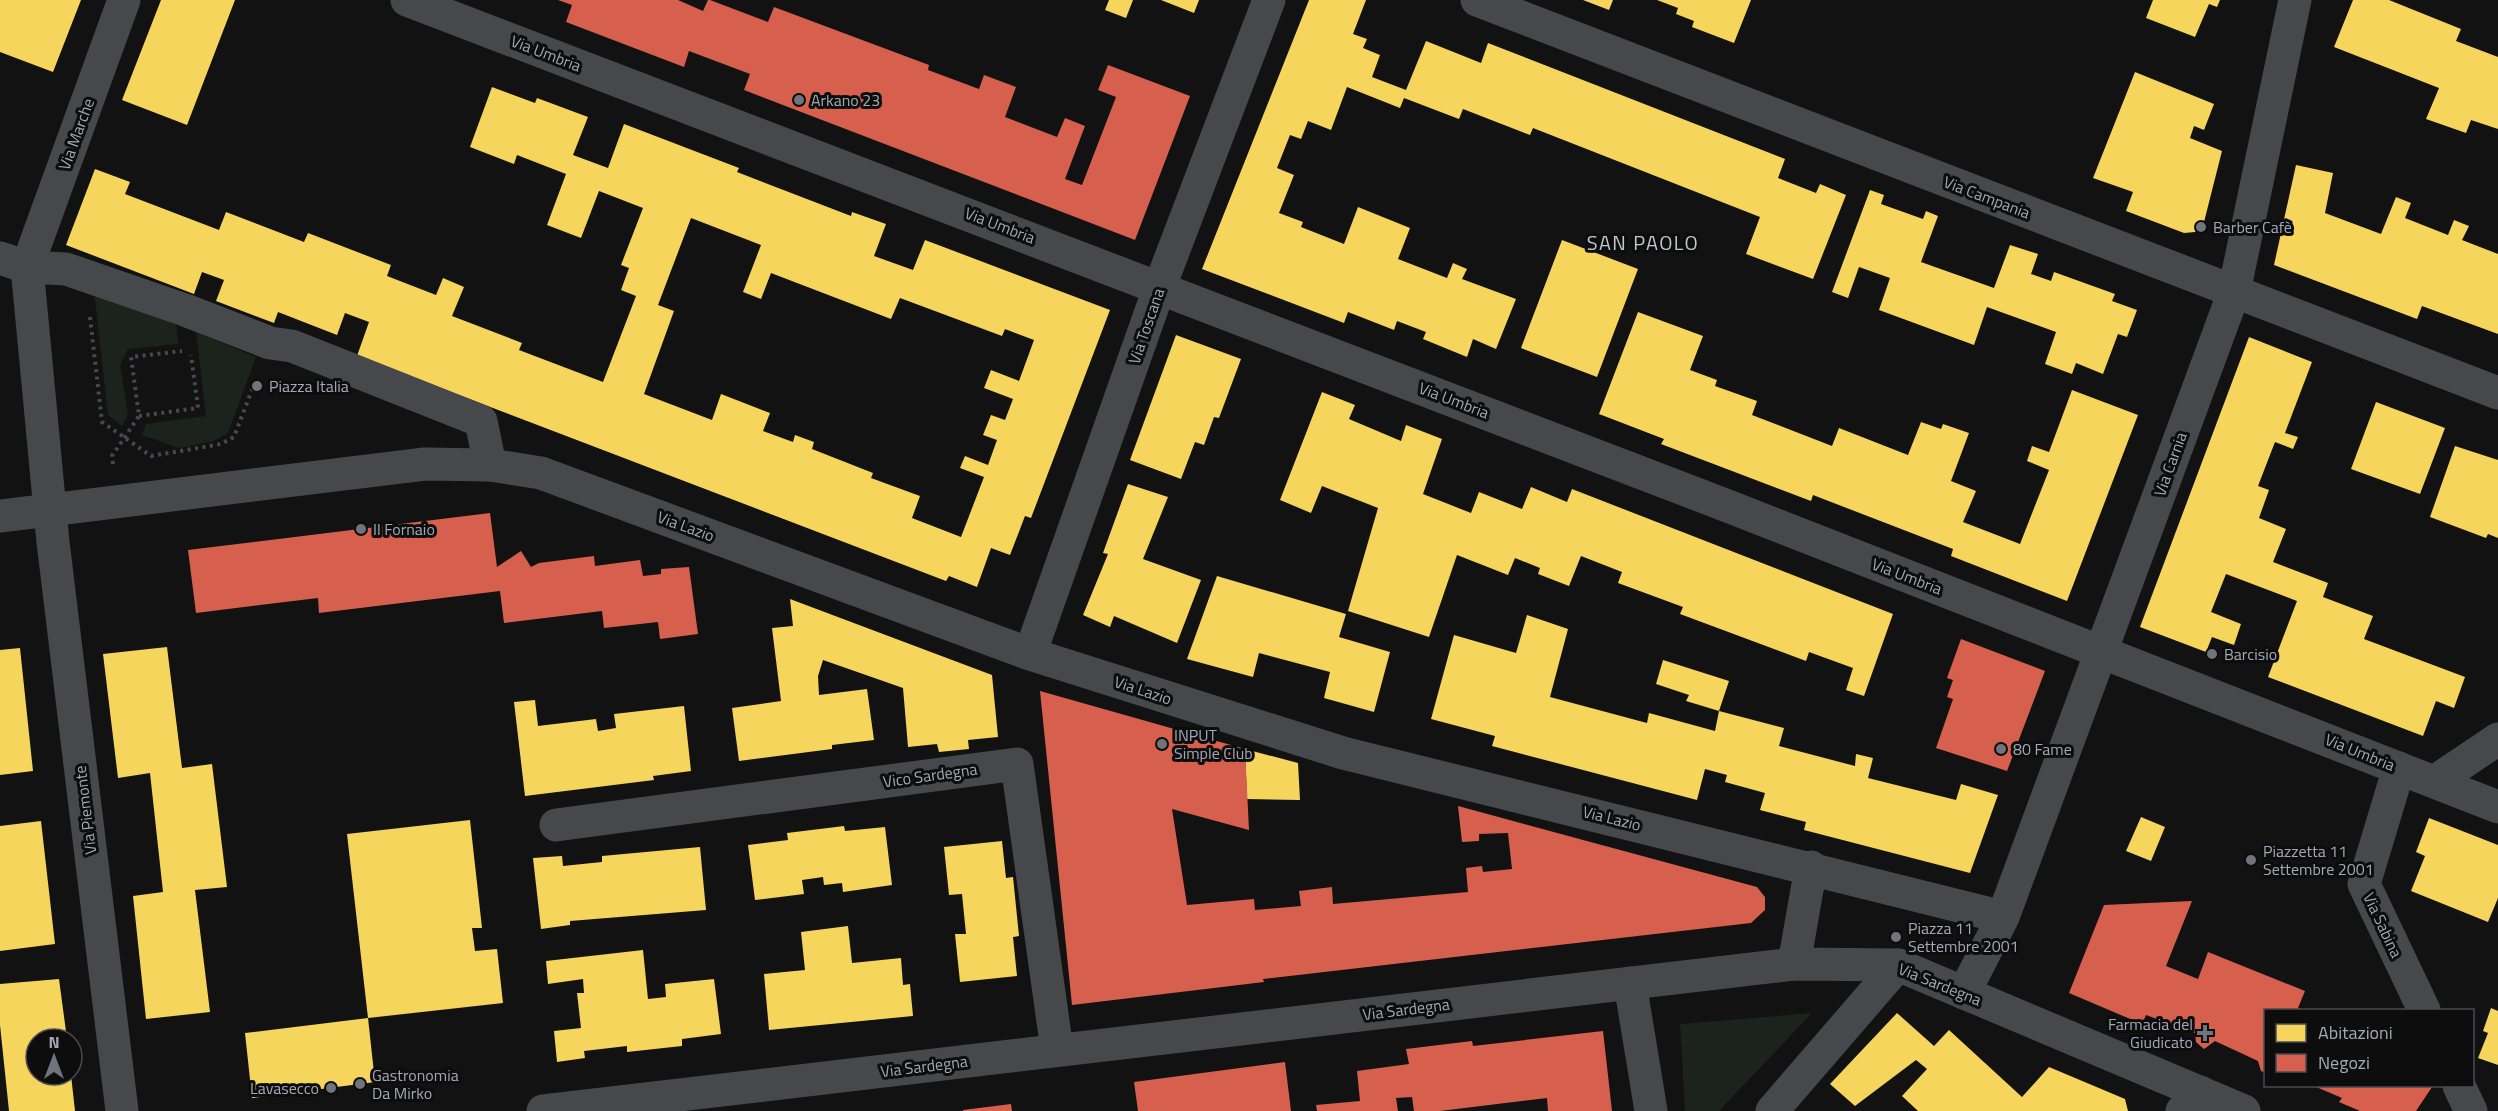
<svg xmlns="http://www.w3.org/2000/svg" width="2498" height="1111" viewBox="0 0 2498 1111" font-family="'Titillium Web',sans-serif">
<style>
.green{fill:#1c231d}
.homes{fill:#f6d55c;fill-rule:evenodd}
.shops{fill:#d6604d}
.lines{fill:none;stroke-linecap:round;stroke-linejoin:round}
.path{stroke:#48494d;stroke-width:4;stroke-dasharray:3 4.5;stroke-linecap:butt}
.pedestrian{stroke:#46484b;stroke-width:33}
.minor{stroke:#46484b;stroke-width:33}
.tertiary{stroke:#46484b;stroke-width:33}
.poi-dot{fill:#70747c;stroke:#0d0d0e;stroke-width:2}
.labels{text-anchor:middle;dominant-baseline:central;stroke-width:6;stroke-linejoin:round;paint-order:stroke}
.street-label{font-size:16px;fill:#a2a9b5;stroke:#0d0d0e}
.poi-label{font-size:16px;fill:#a2a9b5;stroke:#0d0d0e;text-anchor:start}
.quarter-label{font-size:20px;letter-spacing:1.5px;fill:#c3c8d0;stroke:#0d0d0e}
</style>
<rect width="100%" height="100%" fill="#121213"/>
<path class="green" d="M94 289 176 321 178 344 128 349 120 365 128 415 122 426 108 415Z
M196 332 256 357 228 433 214 441 179 448 142 435 146 424 206 416Z
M1812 1013 1719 1111H1685L1680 1024Z"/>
<path class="homes" d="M0 0H81L53 72 0 52Z
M161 0H235L187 125 122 100Z
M1109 0H1133L1126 18 1105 10Z
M1161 0H1199L1194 13Z
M1309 0H1366L1353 34 1367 39 1363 48 1380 55 1372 77 1406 90 1426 41 1481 63 1488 43 1785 159 1778 178 1816 193 1820 184 1846 195 1813 279 1746 254 1760 217 1533 128 1530 135 1463 109 1459 119 1404 98 1400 108 1347 87 1331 130 1308 121 1301 139 1290 135 1277 168 1294 175 1279 213 1303 222 1301 227 1344 244 1358 207 1410 228 1398 259 1447 278 1453 263 1467 269 1462 279 1516 299 1496 349 1473 339 1467 357 1423 339 1426 332 1397 321 1394 330 1348 312 1344 323 1202 269Z
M1583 0H1613L1609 10Z
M1657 0H1751L1734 43 1692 27 1694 21 1676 14 1678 8Z
M2153 0H2220L2217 7 2209 4 2195 37 2146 18Z
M2353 0H2389L2461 29 2456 41 2498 57V129L2471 120 2466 133 2426 119 2439 88 2334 47Z
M2135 72 2214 104 2204 130 2194 126 2190 138 2222 151 2204 222 2195 232 2184 233 2126 211 2133 192 2093 178Z
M492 87 535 103 537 98 588 117 573 155 608 168 624 124 739 168 737 172 851 216 852 212 886 224 874 256 913 270 925 240 1110 310 1031 518 1025 516 1010 555 991 548 977 587 949 576 946 581 357 356 369 322 345 313 337 335 278 312 274 323 216 301 224 280 202 272 194 294 66 245 95 169 130 182 125 194 219 230 226 212 304 242 308 233 391 265 387 276 436 295 443 278 464 287 452 316 522 343 519 350 603 382 636 296 621 290 629 268 621 265 643 208 599 191 581 238 547 225 566 174 517 155 514 164 470 147ZM691 218 761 245 743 292 761 299 771 273 891 319 900 298 1002 336 1005 329 1034 340 1019 381 991 370 984 388 1013 399 1005 420 991 415 983 435 997 440 988 465 965 456 960 468 984 477 961 537 912 518 920 496 871 478 873 473 812 449 814 442 795 435 793 442 763 431 770 413 721 394 712 420 644 394 674 311 658 305Z
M2296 165 2333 173 2325 213 2381 234 2396 197 2411 203 2405 218 2448 235 2454 220 2469 226 2462 240 2498 254V334L2422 306 2417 319 2274 265Z
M1870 190 1884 195 1881 204 1923 219 1926 211 1938 216 1921 262 1994 288 2010 245 2038 254 2031 274 2051 281 2054 272 2115 294 2112 301 2137 310 2127 337 2118 334 2103 374 2076 363 2072 374 2045 364 2056 332 1987 307 1974 345 1879 310 1890 278 1859 267 1848 298 1832 292Z
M1562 240 1638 269 1597 377 1521 348Z
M1638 312 1703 336 1690 370 1717 380 1715 386 1757 401 1752 415 1832 446 1839 428 1908 455 1921 422 1941 429 1943 424 1969 433 1951 481 1976 491 1963 522 2020 544 2049 470 2027 461 2032 446 2049 452 2072 390 2138 415 2067 601 1951 556 1953 549 1813 495 1811 501 1661 444 1664 439 1599 414Z
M1176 335 1241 359 1219 418 1214 417 1204 445 1195 442 1181 479 1130 460Z
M2249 337 2312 362 2285 433 2298 437 2293 449 2275 442 2258 486 2269 490 2259 518 2286 529 2273 562 2328 583 2323 597 2373 616 2364 639 2465 677 2454 708 2436 701 2423 736 2268 677 2297 601 2226 574 2211 612 2241 624 2234 645 2212 637 2206 652 2140 627Z
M1322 392 1355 405 1349 419 1401 441 1406 425 1442 439 1423 494 1471 513 1479 492 1522 509 1531 487 1567 502 1572 489 1893 614 1864 696 1846 690 1853 668 1809 652 1806 661 1680 614 1683 607 1618 583 1622 572 1581 556 1569 586 1538 574 1540 568 1515 558 1508 575 1457 555 1429 637 1348 611 1378 508 1322 486 1311 513 1280 500Z
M2376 402 2445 428 2420 494 2351 469Z
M2455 446 2498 460V538L2488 534 2486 538 2430 517Z
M1128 484 1168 497 1143 559 1201 580 1177 643 1114 616 1110 627 1083 615 1108 554 1103 553Z
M1217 576 1346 614 1339 637 1390 652 1374 712 1324 698 1330 672 1259 653 1253 677 1187 659Z
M790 599 992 675 998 737 968 740 969 749 939 752 937 744 908 747 903 688 823 660 818 676 819 695 867 689 874 740 832 745V749L739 761 732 708 781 701 772 628 793 626Z
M1527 615 1568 629 1550 697 1647 723 1649 713 1715 731 1719 711 1784 728 1779 746 1855 766 1856 754 1873 758 1868 778 1956 800 1961 784 1998 795 1970 873 1804 830 1806 822 1760 810 1765 793 1725 782 1727 775 1705 769 1697 800 1492 746 1495 736 1431 719 1454 635 1516 653Z
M167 647 182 768 212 764 227 887 195 890 210 1012 146 1019 133 896 163 892 150 773 118 778 103 654Z
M20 648 33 771 0 775V650Z
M1663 660 1729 681 1719 711 1686 701 1689 695 1656 684Z
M535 700 538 726 596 719 598 731 616 728 614 714 684 706 691 771 653 776 654 780 525 796 514 702Z
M1245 749 1298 763 1300 800 1247 799Z
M2141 817 2165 827 2151 861 2126 851Z
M2429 818 2498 845V898L2488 922 2411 891 2425 856 2416 852Z
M470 820 482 928H472L475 951 497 949 503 1003 368 1018 347 834Z
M41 821 55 944 0 951V826Z
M844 826 845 831 885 827 892 885 843 892 842 883 824 885 823 877 802 880 804 894 755 900 748 845 788 840 787 833Z
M1002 841 1006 878 1013 877 1019 936 1013 937 1017 976 960 982 955 934H966L962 894 949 895 944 847Z
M700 847 706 910 570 921V925L541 929 533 858 562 856 563 866 602 862V856Z
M848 926 852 963 901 958 903 985 910 984 913 1016 769 1030 764 974 805 970 801 932Z
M643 950 648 999 666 997 665 984 714 979 721 1034 682 1039V1046L627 1052V1046L584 1051 585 1058 557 1062 554 1031 581 1028 577 993H584L583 979 548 984 546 961Z
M59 979 67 1039H36V1075H71L75 1111H9L0 1025V984Z
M2491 1008 2498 1011V1065L2478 1058 2488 1033 2483 1031Z
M1897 1013 1934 1046 1949 1030 2022 1097 2049 1067 2125 1099 2128 1111H1918L1902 1096 1927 1069 1916 1060 1855 1106 1830 1084Z
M368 1018 375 1082 252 1098 245 1033Z"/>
<path class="shops" d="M558 0H678L703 11 708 0H710L768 22 774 7 929 65 928 70 979 89 984 75 1016 87 1005 117 1057 137 1065 118 1085 126 1065 179 1082 185 1116 97 1098 90 1108 65 1190 96 1135 240 744 90 750 74 689 51 684 67 566 22 572 5Z
M490 513 497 567 521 551 531 567 539 563 594 556 595 566 640 560 643 576 661 574V569L689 567 698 634 660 639 658 622 604 628 602 611 504 623 500 591 319 613 318 598 196 613 188 550Z
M1961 639 2045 671 2007 771 1936 748 1953 699 1947 697 1953 680 1947 678Z
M1040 691 1245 749 1249 830 1172 809 1187 905 1254 899 1255 910 1301 906 1299 891 1332 887 1333 904 1468 892 1466 868 1482 866 1483 872 1512 869 1508 833 1479 834V841L1462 842 1458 806 1757 887 1765 897V910L1751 923 1263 979 1264 982 1072 1005Z
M2192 901 2166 966 2198 979 2208 952 2305 991 2298 1008 2303 1010H2266V1073L2261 1071 2258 1061 2215 1041 2204 1049 2196 1042 2195 1033 2146 1015 2142 1024 2069 993 2104 905Z
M1603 1031 1612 1111H1548L1547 1098 1440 1111H1414L1412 1097 1396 1098 1398 1111H1317L1316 1105 1360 1101 1357 1071 1409 1064 1406 1049 1472 1041 1473 1046Z
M1285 1062 1291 1111H1138L1134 1082Z
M2314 1086H2429L2432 1087 2416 1111H2360L2339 1102 2342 1098Z
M1011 1104 1012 1111H963V1110Z"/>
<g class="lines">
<path class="path" d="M90 317 102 422 151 456 221 444 234 437 256 379
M139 416 198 408 191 355
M113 464 112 456 139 416 131 357 182 351"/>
<path class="pedestrian" d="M27 267 66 269 185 310 270 343 292 346 481 421 490 465
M2399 768 2364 884 2424 1010
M2459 1086 2471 1111"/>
<path class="minor" d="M407 0C1105 265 1803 533 2498 807
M1477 0 2498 393
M0 258 27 267
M0 516 425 464 490 465 541 473 1030 654 1343 753 2003 917
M1030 654 1160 286 1269 0
M2434 782 2498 739
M556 825 1017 764 1057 1050
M1794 964 1811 867
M1630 983 1651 1111
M1964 993 2003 917 2234 292 2295 0
M122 1111 53 542 27 267 124 0
M1772 1111 1898 965
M2182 1111 2200 1092"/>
<path class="tertiary" d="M543 1111 1794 964 1898 965 2244 1111"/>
</g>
<g class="poi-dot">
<circle cx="799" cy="100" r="6"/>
<circle cx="2201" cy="227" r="6"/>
<circle cx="257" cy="386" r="6"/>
<circle cx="361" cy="529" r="6"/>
<circle cx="2212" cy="654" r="6"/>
<circle cx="1162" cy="744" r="6"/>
<circle cx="2001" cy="749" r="6"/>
<circle cx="2251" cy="860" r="6"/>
<circle cx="1896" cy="937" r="6"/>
<path d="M2202 1024h6v6h6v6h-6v6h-6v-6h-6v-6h6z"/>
<circle cx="360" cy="1084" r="6"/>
<circle cx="331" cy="1088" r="6"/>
</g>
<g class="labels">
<g class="street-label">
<text transform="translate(546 53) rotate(21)">Via Umbria</text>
<text transform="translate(76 134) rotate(-70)">Via Marche</text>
<text transform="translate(1987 197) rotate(21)">Via Campania</text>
<text transform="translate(1000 225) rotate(21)">Via Umbria</text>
<text transform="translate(1146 326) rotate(-71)">Via Toscana</text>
<text transform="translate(1454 400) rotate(21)">Via Umbria</text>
<text transform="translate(2170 464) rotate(-70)">Via Carnia</text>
<text transform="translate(686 526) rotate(20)">Via Lazio</text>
<text transform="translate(1907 576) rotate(21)">Via Umbria</text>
<text transform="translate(1143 690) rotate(18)">Via Lazio</text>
<text transform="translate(2360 752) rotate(22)">Via Umbria</text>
<text transform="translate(930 775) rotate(-8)">Vico Sardegna</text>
<text transform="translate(85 810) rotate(-97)">Via Piemonte</text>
<text transform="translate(1612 818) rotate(14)">Via Lazio</text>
<text transform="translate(2383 925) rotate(65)">Via Sabina</text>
<text transform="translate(1940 984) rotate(22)">Via Sardegna</text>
<text transform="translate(1406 1009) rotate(-7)">Via Sardegna</text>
<text transform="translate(924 1066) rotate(-7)">Via Sardegna</text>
</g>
<g class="poi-label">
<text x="811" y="100">Arkano 23</text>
<text x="2213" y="227">Barber Cafè</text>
<text x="269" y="386">Piazza Italia</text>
<text x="373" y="529">Il Fornaio</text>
<text x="2224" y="654">Barcisio</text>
<text x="1174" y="735">INPUT<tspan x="1174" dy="18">Simple Club</tspan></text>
<text x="2013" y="749">80 Fame</text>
<text x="2263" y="851">Piazzetta 11<tspan x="2263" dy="18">Settembre 2001</tspan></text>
<text x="1908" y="928">Piazza 11<tspan x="1908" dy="18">Settembre 2001</tspan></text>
<text x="2193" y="1024" text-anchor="end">Farmacia del<tspan x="2193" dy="18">Giudicato</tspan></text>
<text x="372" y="1075">Gastronomia<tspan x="372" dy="18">Da Mirko</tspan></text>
<text x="319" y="1088" text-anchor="end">Lavasecco</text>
</g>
<g class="quarter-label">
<text x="1643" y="242">SAN PAOLO</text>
</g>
</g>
<rect x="2264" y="1009" width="210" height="78" fill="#0d0d0e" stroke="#494b51" stroke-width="1.5"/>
<rect x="2276" y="1024" width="30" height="18" fill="#f6d55c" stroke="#494b51" stroke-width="1.5"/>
<text x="2318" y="1039" font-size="18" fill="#a2a9b5">Abitazioni</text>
<rect x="2276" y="1054" width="30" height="18" fill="#d6604d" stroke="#494b51" stroke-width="1.5"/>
<text x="2318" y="1069" font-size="18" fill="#a2a9b5">Negozi</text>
<g transform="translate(54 1057)"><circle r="28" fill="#0d0d0e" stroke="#494b51" stroke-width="1.5"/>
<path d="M0-4.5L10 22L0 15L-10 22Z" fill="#70747c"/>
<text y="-9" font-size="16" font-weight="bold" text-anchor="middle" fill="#a2a9b5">N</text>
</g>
</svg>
